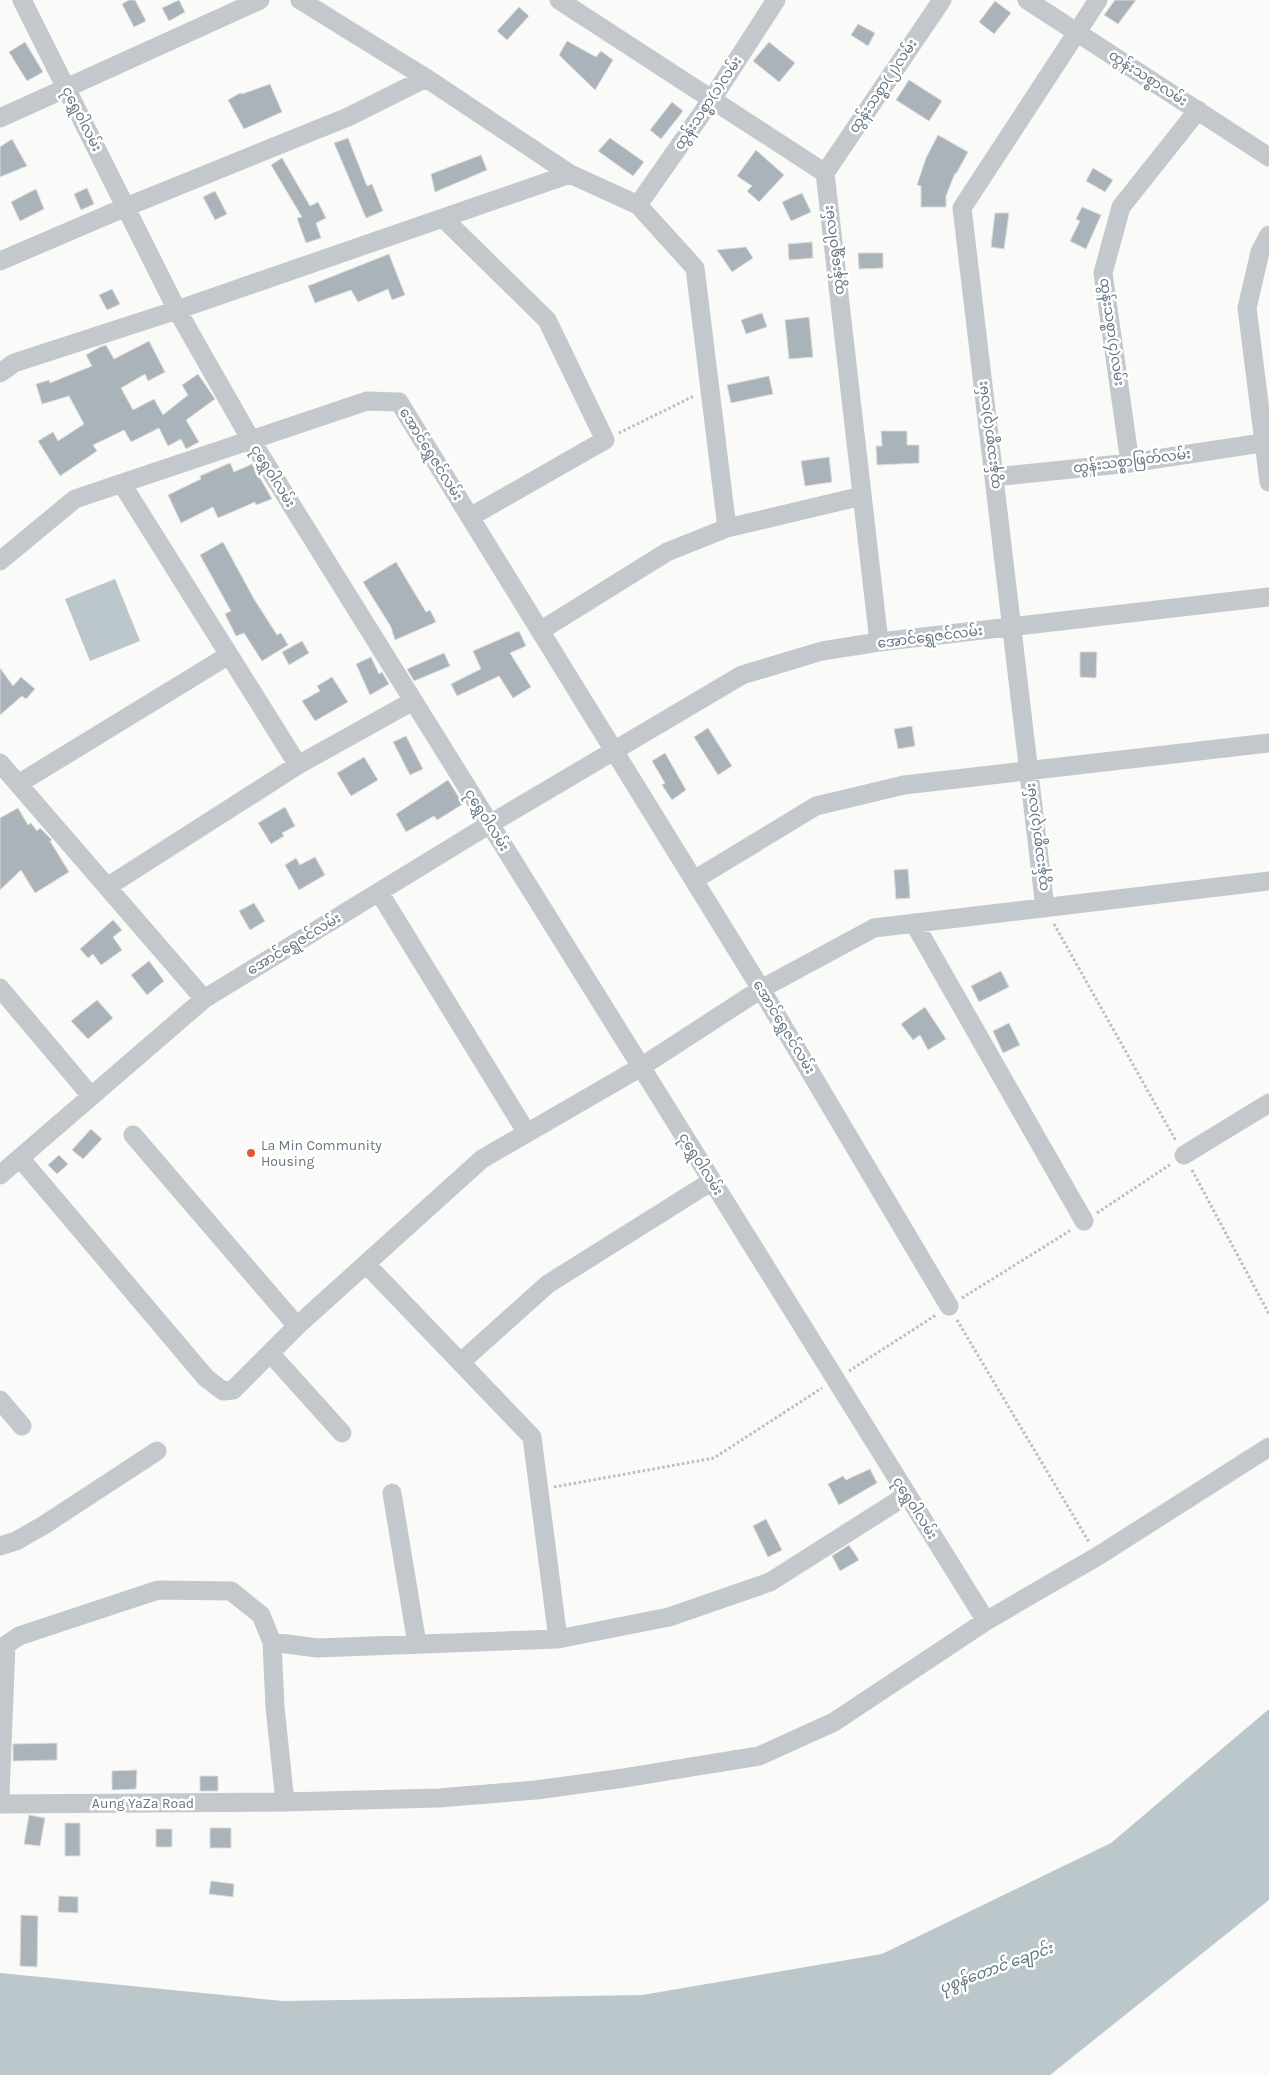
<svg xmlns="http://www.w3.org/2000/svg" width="1269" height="2075" viewBox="0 0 1269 2075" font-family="Karla,'Noto Sans Myanmar',sans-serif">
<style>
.water{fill:#bbc7cb}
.building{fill:#aab3b9;stroke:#dcdcda}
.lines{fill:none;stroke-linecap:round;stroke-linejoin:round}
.path{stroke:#bbbfc2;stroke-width:3;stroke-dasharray:2.5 2.5;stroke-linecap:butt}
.minor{stroke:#c3c8cc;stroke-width:19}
.poi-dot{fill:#e4572e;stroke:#fff;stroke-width:2}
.labels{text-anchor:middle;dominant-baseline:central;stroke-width:5;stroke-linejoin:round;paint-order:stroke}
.street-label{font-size:14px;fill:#657683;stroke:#fff}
.poi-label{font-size:14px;fill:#657683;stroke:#fff;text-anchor:start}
.water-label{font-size:15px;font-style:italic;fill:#60757c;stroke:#fff}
</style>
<rect width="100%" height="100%" fill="#fafaf8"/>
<path class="water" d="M115 579 140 641 90 661 65 599Z
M1269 1709V1900L1050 2075H0V1973L283 2001 642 1995 882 1954 1111 1843Z"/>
<path class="building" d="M129 0H135L146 21 134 27 122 4Z
M179 0 185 12 169 21 162 8Z
M1115 0H1136L1118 24 1104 15Z
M995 1 1011 13 994 34 979 22Z
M519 7 529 16 507 40 497 31Z
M858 24 875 33 868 46 851 35Z
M567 41 596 57 601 51 613 60 595 90 559 55Z
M25 42 43 72 27 81 9 52Z
M769 42 795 63 779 82 753 61Z
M909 80 942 101 929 121 896 100Z
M270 84 282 112 244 129 228 100 240 93 242 94Z
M672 102 683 111 661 139 650 130Z
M938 135 968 152 956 174 955 173 946 196V207H921V186L917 185 926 158Z
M348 138 367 186 372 184 383 211 366 218 334 143Z
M610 138 644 162 633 176 598 151Z
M12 139 27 166 0 177V147Z
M756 150 784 175 759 202 747 191 752 186 737 176Z
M481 155 487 170 435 192 431 174Z
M282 158 310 206 318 202 326 218 316 223 321 238 306 243 297 218 302 217 271 165Z
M1093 168 1113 180 1105 192 1086 181Z
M87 188 94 204 81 210 74 194Z
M36 189 44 209 20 221 11 202Z
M215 191 227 214 215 220 203 197Z
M802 193 811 212 791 221 782 202Z
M1082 207 1101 215 1086 249 1070 241 1080 221 1076 219Z
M995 213H1009L1004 249 991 247Z
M812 242 813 258 789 260 788 244Z
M746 247 753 258 732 272 717 250Z
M858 253H883V268L859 269Z
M389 254 405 295 392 300 388 289 358 302 351 290 315 303 308 286Z
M112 289 120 304 107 310 99 295Z
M762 313 767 327 746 334 741 320Z
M809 317 813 357 789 359 785 320Z
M149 341 165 372 148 381 145 374 121 388 133 410 154 399 163 415 188 395 182 385 198 374 215 399 186 420 199 442 186 449 181 439 168 446 159 428 131 442 124 430 93 445 97 451 60 476 38 441 53 432 58 441 84 424 69 396 42 404 36 384 49 380 50 383 92 366 86 355 100 347 106 345 114 359Z
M769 376 773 394 731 403 727 385Z
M881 431H907V445H919V463L877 465 876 446H882Z
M829 457 832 482 805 486 801 461Z
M230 463 234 472 252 464 272 499 256 505 255 502 218 518 213 507 181 523 168 495 201 479 200 476Z
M223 542 254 599 277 635 281 633 288 645 262 661 244 633 236 636 225 614 231 611 200 555Z
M396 562 426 612 430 610 436 622 395 640 391 627 363 582Z
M519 631 526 646 510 653 531 687 513 698 499 676 457 696 451 684 481 669 473 651Z
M302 641 309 653 289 665 282 652Z
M1080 652H1097L1096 678 1080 677Z
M444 653 450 666 414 681 407 669Z
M371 657 379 674 382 672 389 684 370 695 356 664Z
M0 668 13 686 21 677 35 689 26 699 22 696 0 715Z
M332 677 348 702 315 721 302 701 320 691 317 686Z
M912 726 915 746 898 749 894 729Z
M708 728 732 766 718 775 694 737Z
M406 736 423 769 410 775 393 742Z
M665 753 686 790 672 800 662 785 665 783 652 761Z
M364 757 378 780 351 796 337 773Z
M448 780 463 804 437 820 434 816 406 832 396 814Z
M285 807 295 826 282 833 284 836 271 844 258 823Z
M18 808 28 825 31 823 37 831 40 828 52 840 50 841 69 872 35 893 21 870 0 890V818Z
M315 857 325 875 299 890 285 865 296 858 300 865Z
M908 869 910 898 896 899 894 870Z
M254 903 265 921 250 930 239 911Z
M113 920 122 930 113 937 122 950 101 965 93 954 88 958 80 949Z
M149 961 164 981 147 995 131 975Z
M1001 971 1009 987 979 1002 971 986Z
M97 1000 113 1018 88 1039 71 1021Z
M925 1007 946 1039 928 1050 920 1035 913 1040 901 1024Z
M1009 1023 1020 1045 1003 1053 993 1031Z
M91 1129 102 1139 83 1159 72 1150Z
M59 1155 68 1164 57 1174 48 1165Z
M870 1469 877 1483 839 1505 828 1484 843 1476 846 1480Z
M766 1519 782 1550 768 1557 753 1526Z
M849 1545 859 1560 840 1571 832 1556Z
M57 1743V1760L13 1761V1744Z
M137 1770 136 1789 112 1790V1771Z
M200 1776H218V1791H200Z
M29 1815 45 1818 40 1846 24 1844Z
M65 1823H80V1856H65Z
M210 1828H231V1848H210Z
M156 1829H172V1847H156Z
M211 1881 234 1884 233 1897 209 1894Z
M59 1896 78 1897V1913L58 1912Z
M21 1915 38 1916 37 1967 20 1966Z"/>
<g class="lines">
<path class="path" d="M619 433 694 396
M1054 924 1176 1141
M1192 1170 1269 1314
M1097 1213 1171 1164
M962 1298 1071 1230
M957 1320 1089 1542
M849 1371 936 1315
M554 1487 714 1458 822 1388"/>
<path class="minor" d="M22 0 177 310 251 440 986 1621
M300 0 426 78 570 174 638 205 695 268 727 528
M559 0 825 173 879 642
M1027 0 1269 157
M0 118 260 0
M825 173 942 0
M638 205 712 99 776 0
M443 218 547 320 605 440 470 517
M1269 235 1260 252 1247 308 1269 482
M0 261 126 207 348 117 426 78
M0 373 14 363 177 310 570 174
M1130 463 1103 273 1121 207 1198 110
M994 477 1130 463 1269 442
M122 484 298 765
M0 561 75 499 367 401 399 402 761 989 949 1306
M540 631 667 552 727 528 862 496
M0 763 204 999
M18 784 229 655
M694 880 816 806 904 785 1269 743
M107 887 298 765 413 701
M379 892 527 1133
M1045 908 962 208 1098 0
M914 923 1084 1221
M0 988 91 1096
M133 1135 297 1326
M1184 1155 1269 1103
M20 1158 206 1378 223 1391 233 1390 297 1326 482 1159 641 1067 761 989 874 928 1269 881
M0 1175 204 999 490 824 742 675 822 651 879 642 1269 597
M366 1264 532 1437 558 1639
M270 1353 342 1433
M461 1362 548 1284 712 1181
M0 1400 22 1426
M392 1493 417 1644
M0 1546 16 1541 44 1525 157 1451
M272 1642 317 1648 558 1639 669 1617 770 1582 907 1495
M0 1796 6 1645 19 1636 158 1590 231 1591 261 1615 272 1642 275 1707 285 1802 439 1798 536 1790 624 1778 759 1756 834 1722 986 1621 1098 1556 1269 1447
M0 1804 285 1802"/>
</g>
<circle class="poi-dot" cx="251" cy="1153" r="5"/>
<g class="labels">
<g class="street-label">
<text transform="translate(1148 78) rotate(33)">ထွန်းသစ္စာလမ်း</text>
<text transform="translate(883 86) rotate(-56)">ထွန်းသစ္စာ(၂)လမ်း</text>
<text transform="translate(708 103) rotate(-56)">ထွန်းသစ္စာ(၁)လမ်း</text>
<text transform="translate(82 119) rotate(63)">ငုရွှေဝါလမ်း</text>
<text transform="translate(834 250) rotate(-97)">ထွန်းရွှေဝါလမ်း</text>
<text transform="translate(1112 332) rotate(82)">ထွန်းသစ္စာ(၄)လမ်း</text>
<text transform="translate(989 435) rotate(-97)">ထွန်းသစ္စာ(၃)လမ်း</text>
<text transform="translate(431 454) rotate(58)">အောင်ရွှေဇင်လမ်း</text>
<text transform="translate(1132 461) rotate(-7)">ထွန်းသစ္စာဖြတ်လမ်း</text>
<text transform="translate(273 476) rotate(58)">ငုရွှေဝါလမ်း</text>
<text transform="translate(930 637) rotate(-7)">အောင်ရွှေဇင်လမ်း</text>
<text transform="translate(487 820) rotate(58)">ငုရွှေဝါလမ်း</text>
<text transform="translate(1037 837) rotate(-97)">ထွန်းသစ္စာ(၃)လမ်း</text>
<text transform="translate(294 944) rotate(-31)">အောင်ရွှေဇင်လမ်း</text>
<text transform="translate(784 1027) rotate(59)">အောင်ရွှေဇင်လမ်း</text>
<text transform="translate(701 1164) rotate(58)">ငုရွှေဝါလမ်း</text>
<text transform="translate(915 1508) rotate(58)">ငုရွှေဝါလမ်း</text>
<text x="143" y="1803">Aung YaZa Road</text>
</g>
<g class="poi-label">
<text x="261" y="1145">La Min Community<tspan x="261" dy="16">Housing</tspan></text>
</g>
<g class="water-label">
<text transform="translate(996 1968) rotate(-20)">ပုစွန်တောင် ချောင်း</text>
</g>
</g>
</svg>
